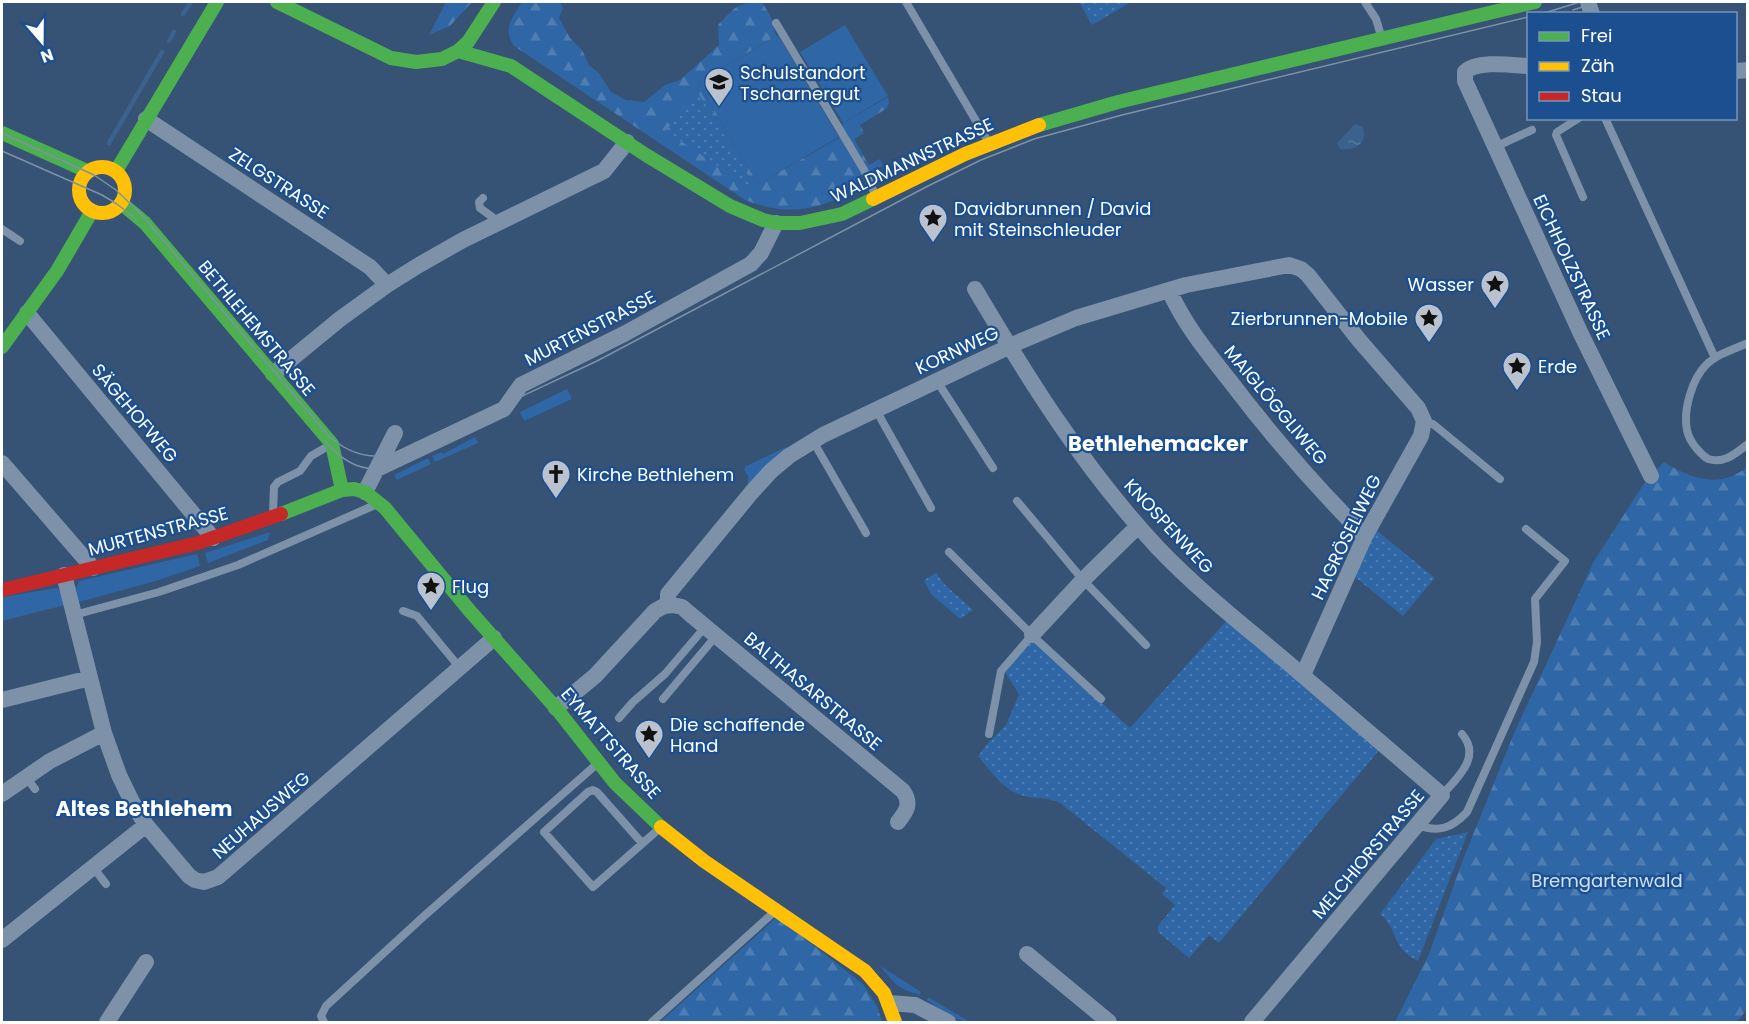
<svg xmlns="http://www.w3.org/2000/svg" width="1749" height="1024" viewBox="0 0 1749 1024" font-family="Poppins,sans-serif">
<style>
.green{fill:#2f66a5}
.forest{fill:url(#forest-firs)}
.park{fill:url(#park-dots)}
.water{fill:url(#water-ripples)}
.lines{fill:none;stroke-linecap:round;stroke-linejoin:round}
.stream{stroke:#3b618d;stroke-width:4.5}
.lane{stroke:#7d92a8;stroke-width:8}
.street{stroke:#7d92a8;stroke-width:16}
.fast{stroke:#4caf50;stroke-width:14}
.slow{stroke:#ffc107;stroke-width:14}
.jam{stroke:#c62828;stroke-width:14}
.tram{stroke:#7e92a7;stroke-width:1.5}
.labels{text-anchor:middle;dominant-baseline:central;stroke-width:4.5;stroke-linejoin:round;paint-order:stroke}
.poi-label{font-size:18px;fill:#fff;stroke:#1b4f8f;text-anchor:start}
.street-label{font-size:18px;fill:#fff;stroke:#1b4f8f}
.park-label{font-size:18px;fill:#cfe3fa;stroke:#1b4f8f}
.quarter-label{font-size:21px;font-weight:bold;fill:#fff;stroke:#1b4f8f}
</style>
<defs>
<pattern id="forest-firs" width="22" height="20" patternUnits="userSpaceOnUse" patternTransform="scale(1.5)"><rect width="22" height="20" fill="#2f66a5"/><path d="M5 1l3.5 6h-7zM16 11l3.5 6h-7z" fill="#4e7db2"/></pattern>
<pattern id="park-dots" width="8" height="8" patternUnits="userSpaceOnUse" patternTransform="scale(1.5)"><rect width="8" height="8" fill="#2f66a5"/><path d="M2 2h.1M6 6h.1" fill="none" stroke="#4e7db2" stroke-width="1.8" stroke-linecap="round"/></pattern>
<pattern id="water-ripples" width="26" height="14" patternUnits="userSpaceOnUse" patternTransform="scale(1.5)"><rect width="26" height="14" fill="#3b618d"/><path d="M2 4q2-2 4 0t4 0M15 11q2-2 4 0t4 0" fill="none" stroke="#58799e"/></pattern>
</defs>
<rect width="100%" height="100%" fill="#365274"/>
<path class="green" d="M845 25 888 96 843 123 800 52Z
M778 35 839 137 758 184 698 82Z
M567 389 572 399 524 421 520 412Z
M475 437 478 443 435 462 432 456 441 452 443 454Z
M786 447 789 448 748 485V476L744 470 746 466Z
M428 458 431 464 397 480 394 475Z
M270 532 268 540 208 563 205 553Z
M197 554 200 566 156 581 79 602 76 588 79 581Z
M57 588 61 592 65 605 2 621V597Z
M879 965 921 992 920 995C895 988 895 983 879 965Z
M928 997 970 1022C955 1022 939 1008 927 1000Z"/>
<path class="forest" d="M446 2H472L450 26 429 35Z
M522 2H560L563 8 559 18 570 38 582 50 589 65 599 73 611 92 626 100 644 102 665 85 680 80 719 45 718 25C734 8 737 2 762 2L771 17 776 36 698 82 758 184 839 138 843 123 888 97 889 104 886 109 860 125 864 133 854 139 869 165 880 159 883 166 857 177 853 192C814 211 786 216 745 200L514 46C502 29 513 17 522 2Z
M1664 462C1691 479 1720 489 1747 467V1009L1737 1022H1395L1429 954 1462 862 1515 731 1594 561 1647 479Z
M777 917 863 984 877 1006 882 1022H660Z"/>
<path class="park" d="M1079 2H1131L1092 25Z
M697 91 752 182 748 186 666 131Z
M1376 530 1435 578 1403 616 1355 577Z
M936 573 944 584 973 610 960 619 931 594 924 580Z
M1226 621 1380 749 1219 943 1209 935 1189 958 1158 932V926L1175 905 1162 894 1166 888 1060 803C1048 797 1037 799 1024 796 1003 791 991 771 978 756L987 744 1006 725 1019 694 1004 671 1032 640 1130 728Z
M1468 832 1418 961C1391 948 1399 930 1380 914L1436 839Z"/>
<path class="water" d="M1355 124 1363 127C1368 144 1355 151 1340 149L1337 143Z"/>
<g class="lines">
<path class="stream" d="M183 14 191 2
M169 41 174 32
M109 143 162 52"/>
<path class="lane" d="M906 2 989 143
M1365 2 1376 19 1382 39
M776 23 864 170 875 194
M1579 118 1557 132 1556 135 1583 197
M1605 118 1715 358
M1495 147 1532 130
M483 198 479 202 480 208 499 222
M2 229 20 241
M1748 343C1734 349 1717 354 1706 365 1692 379 1683 410 1687 430 1689 441 1699 453 1708 459 1724 464 1735 454 1748 444
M937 381 993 468
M876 410 931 508
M1423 422 1433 424 1500 479
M813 441 866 533
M1017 501 1083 580 1146 645
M273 514 274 487 278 482 300 471 311 456 330 445
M949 552 1037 640 1101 699
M403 611 417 616 460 668
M74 615 159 592 238 565 375 505
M663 699 716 636
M619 718 633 702 665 674 705 627
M989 734 1001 671 1032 635
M26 777 35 789
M1442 795C1457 778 1482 757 1462 734
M1417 825C1439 833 1452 828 1467 812L1534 662 1537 642 1535 599 1565 561 1526 529
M642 843 597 792 593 790 588 792 544 832 593 887 660 828
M93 867 106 884
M324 1022 321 1016 326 1006 423 917 598 763
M652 1022 774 912"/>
<path class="street" d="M1588 2 1592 14
M1528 66C1512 65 1477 60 1465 72V81L1581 334 1651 476
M1736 71 1748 70
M146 119 370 267 387 285
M975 289C1029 380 1085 470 1158 548 1198 590 1243 625 1287 662 1339 706 1390 751 1442 795L1252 1022
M1169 290C1184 324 1207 352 1230 381 1271 435 1317 488 1365 536
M27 313 213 538
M273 374 340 319 387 285 419 265 463 240 604 171 627 142
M2 463 93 568
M377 469 504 409 521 385 624 334 751 264 761 253 776 223
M365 492 395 433
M64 575 104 733 119 775 132 802 146 825 189 876 195 880 204 882 218 877 494 638
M668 605V594L751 493 771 471 789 456 823 435 1019 342 1076 318 1186 285 1289 265 1301 269 1308 275 1359 340 1418 408 1424 421 1421 436 1365 536 1303 675
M1032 635 1083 580 1138 526
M2 700 90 678
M556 708 595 676 655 611 664 606 673 605 682 607 690 614 903 791C912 804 906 812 898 822
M2 794 50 761 104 733
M2 940 146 825
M1027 954 1109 1022
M889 1003 915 1005 948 1022
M107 1022 146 962"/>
<path class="fast" d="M277 2 391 58 416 62 442 59 458 51 468 42 494 2
M458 51 511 66 646 155 730 206 763 220 776 223H800L842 214 873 199
M1039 125 1118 102 1535 2
M2 133 87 171
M116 171 217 2
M121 203 145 223 332 444 342 490
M2 347 57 271 92 211
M281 514 342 490 354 489 365 492 385 508 469 610 556 708 615 783 661 827"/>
<path class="slow" d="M79 190a23 23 0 1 1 46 0a23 23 0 1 1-46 0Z
M873 199 965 154 1039 125
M661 827 704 861 865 971 884 993 895 1022"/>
<path class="jam" d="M2 590 198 543 281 514"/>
<path class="tram" d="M1573 10 1598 2
M1541 14 1580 2
M2 133 94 175 116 190 143 216 328 435C350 456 374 461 403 452L597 361 926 187 981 160 1034 139 1122 115 1528 17
M2 151 102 195 117 204 136 219
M325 441C368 492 405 462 453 439"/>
</g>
<defs>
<g id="school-pin" transform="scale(1.5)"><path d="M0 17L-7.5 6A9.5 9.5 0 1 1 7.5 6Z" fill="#b9c2ce" stroke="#1b4f8f"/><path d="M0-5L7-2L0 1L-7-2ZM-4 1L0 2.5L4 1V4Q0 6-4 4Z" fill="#111"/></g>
<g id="sight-pin" transform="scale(1.5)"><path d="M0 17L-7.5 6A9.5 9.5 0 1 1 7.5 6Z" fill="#b9c2ce" stroke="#1b4f8f"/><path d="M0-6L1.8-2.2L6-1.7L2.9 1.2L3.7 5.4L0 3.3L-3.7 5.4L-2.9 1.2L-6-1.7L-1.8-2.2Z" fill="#111"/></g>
<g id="church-pin" transform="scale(1.5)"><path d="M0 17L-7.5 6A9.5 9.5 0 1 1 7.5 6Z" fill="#b9c2ce" stroke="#1b4f8f"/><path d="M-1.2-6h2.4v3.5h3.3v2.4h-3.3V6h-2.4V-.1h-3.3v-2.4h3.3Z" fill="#111"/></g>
</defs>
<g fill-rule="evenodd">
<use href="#school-pin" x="719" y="82"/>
<use href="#sight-pin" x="933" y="218"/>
<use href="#sight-pin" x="1495" y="284"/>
<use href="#sight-pin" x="1429" y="318"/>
<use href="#sight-pin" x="1517" y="366"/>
<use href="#church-pin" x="556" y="474"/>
<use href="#sight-pin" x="431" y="586"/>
<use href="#sight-pin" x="649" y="734"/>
</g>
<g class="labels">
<g class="poi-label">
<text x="740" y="72">Schulstandort<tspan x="740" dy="21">Tscharnergut</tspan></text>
<text x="954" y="208">Davidbrunnen / David<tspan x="954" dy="21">mit Steinschleuder</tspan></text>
<text x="1474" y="284" text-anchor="end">Wasser</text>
<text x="1408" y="318" text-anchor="end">Zierbrunnen-Mobile</text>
<text x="1538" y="366">Erde</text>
<text x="577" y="474">Kirche Bethlehem</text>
<text x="452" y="586">Flug</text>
<text x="670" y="724">Die schaffende<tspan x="670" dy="21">Hand</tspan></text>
</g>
<g class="street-label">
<text transform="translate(912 160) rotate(-25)">WALDMANNSTRASSE</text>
<text transform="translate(279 183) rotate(33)">ZELGSTRASSE</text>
<text transform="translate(1572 267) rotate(65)">EICHHOLZSTRASSE</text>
<text transform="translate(257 328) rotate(50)">BETHLEHEMSTRASSE</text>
<text transform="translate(590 328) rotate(-27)">MURTENSTRASSE</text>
<text transform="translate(957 350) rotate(-25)">KORNWEG</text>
<text transform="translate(1276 405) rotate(50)">MAIGLÖGGLIWEG</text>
<text transform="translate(135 413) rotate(50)">SÄGEHOFWEG</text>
<text transform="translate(1169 526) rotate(47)">KNOSPENWEG</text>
<text transform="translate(158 531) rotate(-15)">MURTENSTRASSE</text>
<text transform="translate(1346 537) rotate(-64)">HAGRÖSELIWEG</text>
<text transform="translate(813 691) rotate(40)">BALTHASARSTRASSE</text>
<text transform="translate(611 743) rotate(49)">EYMATTSTRASSE</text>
<text transform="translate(261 815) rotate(-41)">NEUHAUSWEG</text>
<text transform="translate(1368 854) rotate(-50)">MELCHIORSTRASSE</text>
</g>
<g class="park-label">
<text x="1607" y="880">Bremgartenwald</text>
</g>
<g class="quarter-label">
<text x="1158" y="443">Bethlehemacker</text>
<text x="144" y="808">Altes Bethlehem</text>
</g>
</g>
<rect width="1749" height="1024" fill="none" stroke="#ffffff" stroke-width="6"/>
<rect x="1527" y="12" width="210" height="108" fill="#1b4f8f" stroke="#7695bc" stroke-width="1.5"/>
<rect x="1539" y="32" width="30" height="9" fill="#4caf50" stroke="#7695bc" stroke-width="1.5"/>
<text x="1581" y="42" font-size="18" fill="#ffffff">Frei</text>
<rect x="1539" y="62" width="30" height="9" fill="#ffc107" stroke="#7695bc" stroke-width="1.5"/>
<text x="1581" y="72" font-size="18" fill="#ffffff">Zäh</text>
<rect x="1539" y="92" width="30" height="9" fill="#c62828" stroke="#7695bc" stroke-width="1.5"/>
<text x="1581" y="102" font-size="18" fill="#ffffff">Stau</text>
<g transform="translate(42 42) rotate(160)" stroke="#1b4f8f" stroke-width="4.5" paint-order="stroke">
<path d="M0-4.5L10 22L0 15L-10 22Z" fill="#ffffff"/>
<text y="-9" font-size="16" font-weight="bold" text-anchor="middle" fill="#ffffff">N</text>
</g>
</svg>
